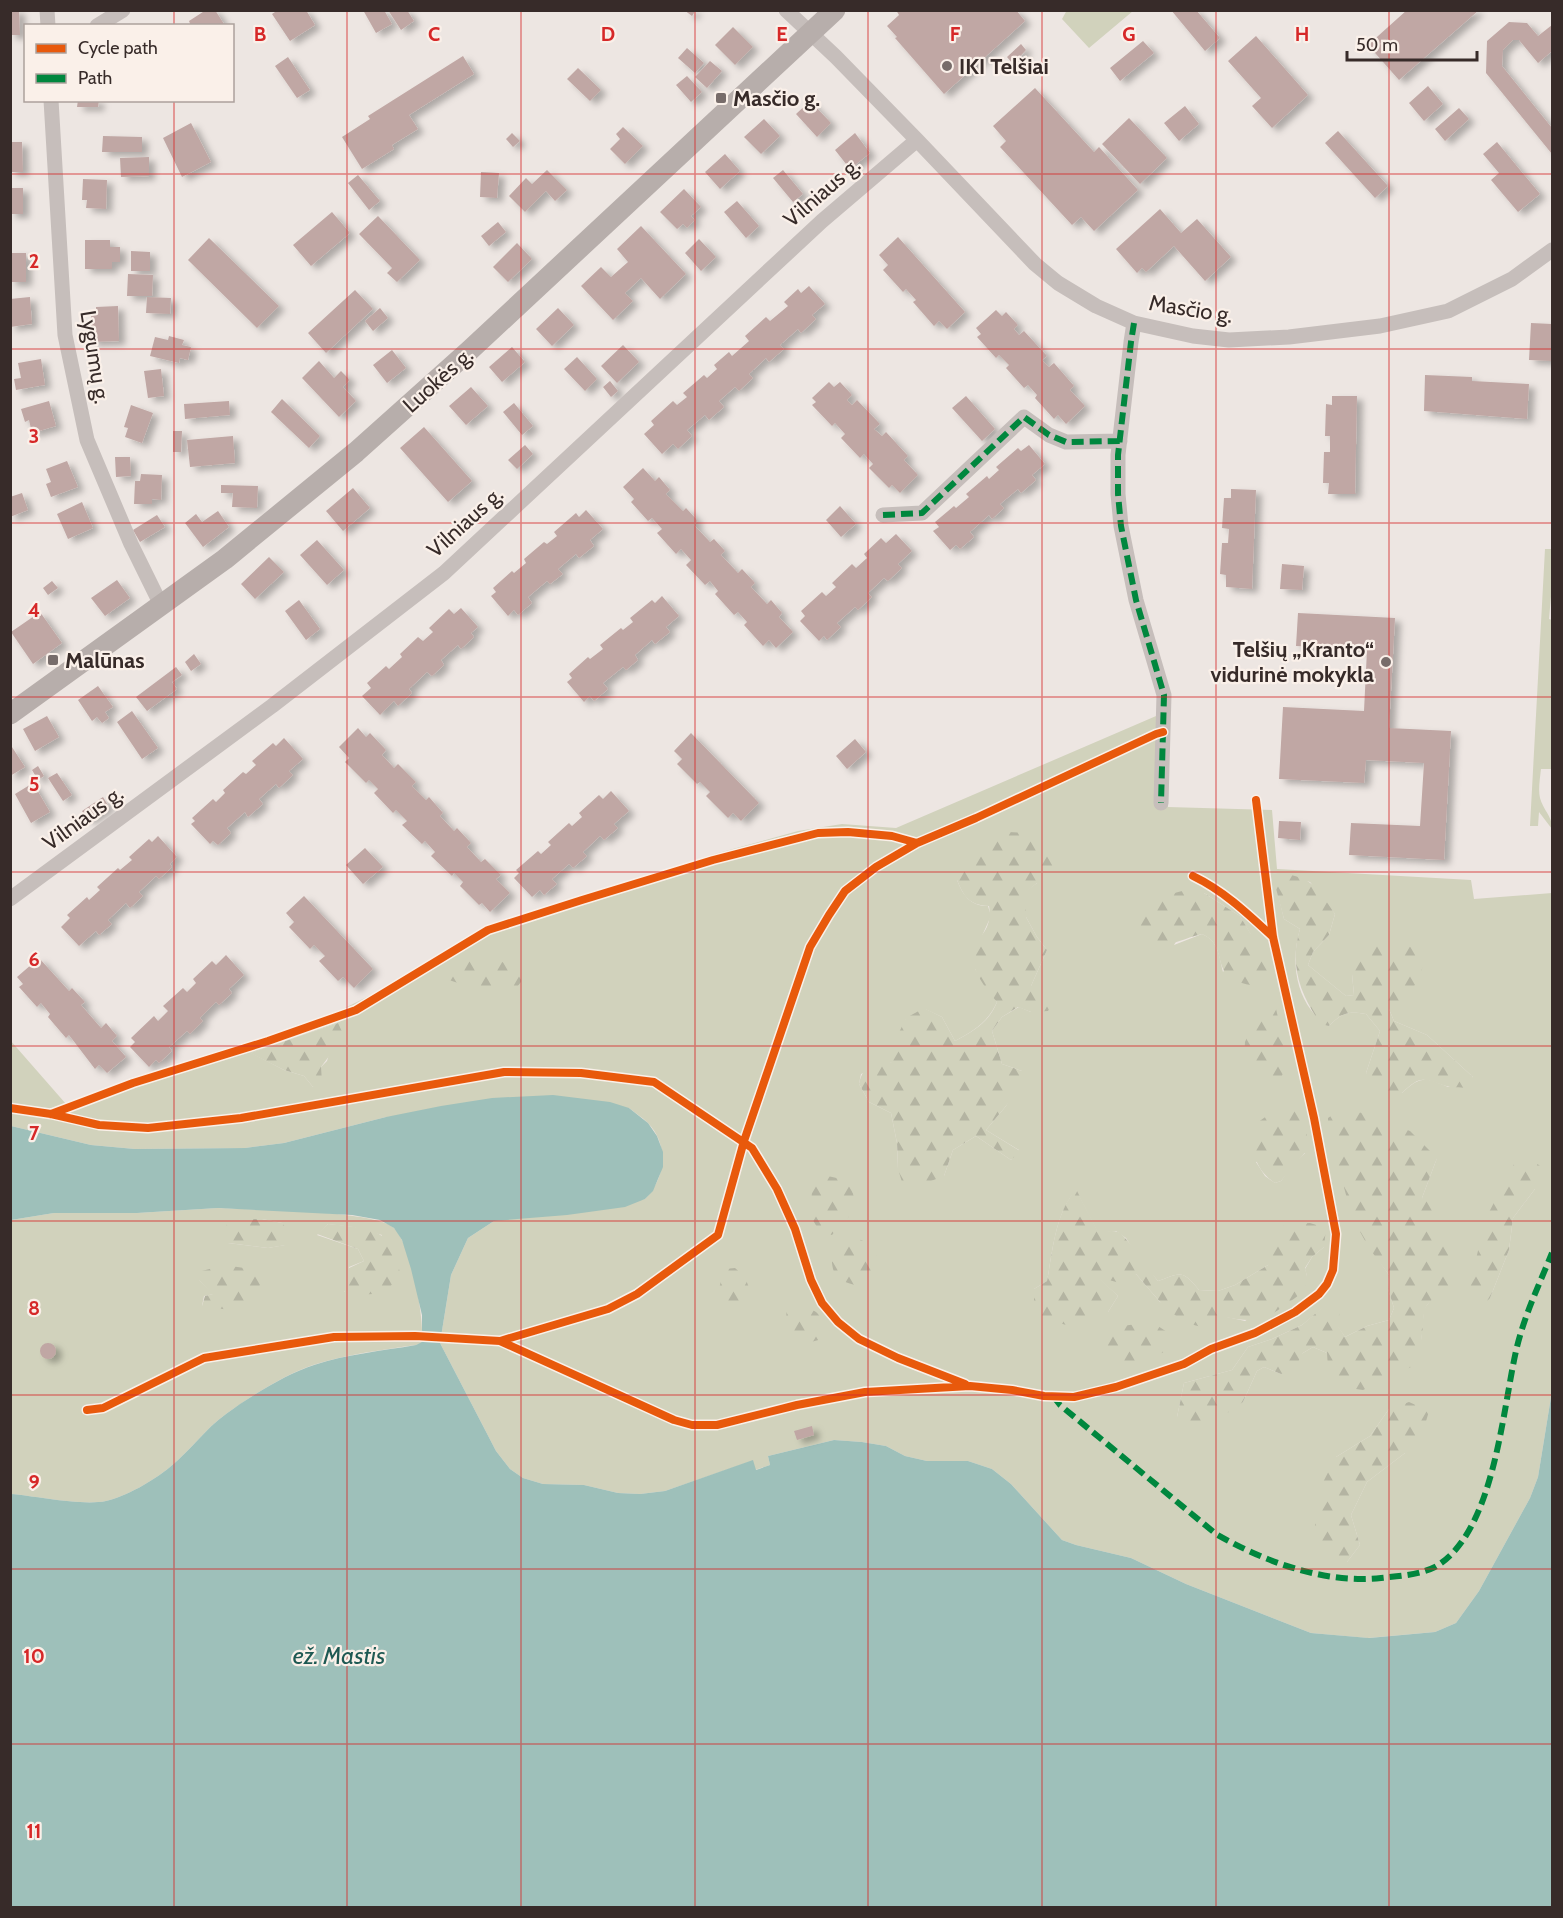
<svg xmlns="http://www.w3.org/2000/svg" width="1563" height="1918" viewBox="0 0 1563 1918" font-family="Cabin,sans-serif">
<style>
.green{fill:#d1d2bc;fill-rule:evenodd}
.forest{fill:url(#forest-firs)}
.water{fill:#9ec0ba}
.building{fill:#c0a7a4;filter:url(#shadow)}
.lines{fill:none;stroke-linecap:round;stroke-linejoin:round}
.street{stroke:#c6bebb;stroke-width:15}
.secondary{stroke:#b7aeab;stroke-width:21}
.quiet{stroke:#00873e;stroke-width:6;stroke-dasharray:12 6;stroke-linecap:butt}
.cycleway-casing{stroke:#faf0e9;stroke-width:11}
.cycleway{stroke:#e8590c;stroke-width:8}
.grid{fill:none;stroke:#d62828;stroke-width:1.5;stroke-opacity:0.55}
.poi-dot{fill:#776c6a;stroke:#faf0e9;stroke-width:2}
.labels{text-anchor:middle;dominant-baseline:central;stroke-width:4.5;stroke-linejoin:round;paint-order:stroke}
.poi-label{font-size:22px;font-weight:bold;fill:#372b29;stroke:#faf0e9;text-anchor:start}
.street-label{font-size:22px;fill:#372b29;stroke:#faf0e9}
.water-label{font-size:24px;font-style:italic;fill:#1e5953;stroke:#faf0e9}
.grid-label{font-size:20px;text-anchor:middle;font-weight:bold;fill:#d62828;stroke:#faf0e9;stroke-width:4.5;stroke-linejoin:round;paint-order:stroke}
</style>
<defs>
<pattern id="forest-firs" width="22" height="20" patternUnits="userSpaceOnUse" patternTransform="scale(1.5)"><rect width="22" height="20" fill="#d1d2bc"/><path d="M5 1l3.5 6h-7zM16 11l3.5 6h-7z" fill="#b4b4a2"/></pattern>
<filter id="shadow"><feDropShadow dx="6" dy="4" stdDeviation="3" flood-color="#0004"/></filter>
</defs>
<rect width="100%" height="100%" fill="#ede6e2"/>
<path class="green" d="M1067 10H1133V11L1089 48 1062 19Z
M1545 549H1552V585L1549 619 1552 620V769H1541C1540 778 1538 790 1540 798 1543 810 1553 817 1552 829L1539 812 1538 826H1530Z
M1170 710 1168 807 1272 810 1277 869 1471 880 1474 899 1552 893V1391L1538 1477 1530 1498 1479 1591 1456 1623 1435 1632 1368 1638 1311 1633 1186 1584 1131 1558 1076 1545 1062 1540 1011 1484 992 1469 968 1461H927L905 1456 886 1446 862 1442 834 1440 768 1456 770 1465 755 1470 752 1461 665 1491 640 1494 618 1493 584 1485 543 1484 523 1478 510 1469 496 1451 440 1343 451 1275 468 1238 494 1221 645 1199C666 1178 669 1145 648 1123 642 1117 635 1113 629 1108L386 1117 284 1143 245 1148 135 1149 91 1145 11 1126 10 1040 66 1104 259 1042 341 1010 391 985 481 931 711 855 798 831 842 824 896 828ZM1273 873 1310 882 1335 914 1329 935 1313 952 1308 965 1346 996 1354 995 1352 974 1389 1009 1394 1021 1427 1035 1473 1077 1448 1087C1425 1077 1420 1076 1402 1093L1366 1073 1380 1031 1366 1014C1347 1011 1342 1013 1329 1026 1323 1021 1315 1016 1311 1010 1294 987 1292 956 1300 929L1284 919ZM957 880 1037 883 1026 891V917L1037 937 1047 950 1031 986V1012L1019 1007 1002 1017 992 1031 1002 1064 1022 1071 1006 1106 986 1130 1019 1150 1011 1160 976 1136 953 1150 944 1176 898 1169 897 1143 891 1113 869 1102 859 1084 861 1074 892 1062 906 1019 925 1009 942 1017 955 1041C974 1031 988 1022 997 1002L975 969 981 938 991 916 988 906C970 906 963 895 957 880ZM1204 893 1240 916 1251 935 1223 972C1219 956 1219 941 1202 934L1174 945ZM338 1023 327 1061 321 1067 313 1087 304 1076 284 1070 251 1053ZM1305 1153 1291 1167 1281 1181 1275 1183 1265 1176 1256 1162ZM1437 1158 1422 1198 1431 1225 1433 1297 1424 1309 1421 1340 1327 1353 1313 1347 1303 1353 1281 1374 1264 1367 1257 1371 1243 1402 1177 1417 1184 1383 1232 1370 1248 1347 1272 1339 1302 1325 1329 1303 1338 1327 1345 1337 1367 1326 1389 1320 1394 1308 1388 1289 1389 1275 1380 1262ZM1514 1164 1535 1189 1513 1218 1509 1250 1490 1298ZM1076 1190 1098 1233 1116 1231 1126 1238 1137 1256 1158 1281C1181 1273 1182 1269 1199 1290L1218 1291 1235 1285 1268 1265 1324 1247 1312 1257 1305 1269 1307 1276 1245 1321 1160 1302 1136 1274 1097 1277 1118 1296 1108 1312 1034 1289 1047 1281C1053 1250 1055 1214 1076 1190ZM1389 1409 1405 1453 1367 1482 1351 1515 1360 1545 1347 1562 1336 1457 1370 1436Z
M218 1208C250 1210 375 1210 394 1228 412 1246 424 1317 422 1343L416 1345C382 1350 347 1354 313 1365 286 1374 249 1397 226 1414 205 1429 190 1451 170 1467 153 1481 127 1496 106 1501 82 1506 36 1496 11 1494V1220L54 1213H137ZM240 1219H262L282 1223 285 1245 268 1248 228 1243ZM328 1224 353 1227 382 1235 344 1292 349 1267 364 1261 358 1249 317 1235ZM199 1280 255 1300 202 1306 204 1296 214 1294Z"/>
<path class="forest" d="M1008 832 1032 833 1057 858 1058 875 1050 884 1037 883 1026 892V917L1037 937 1047 950 1031 986 1050 990 1054 999 1048 1011 1031 1012 1018 1007 1002 1017 992 1031 1002 1064 1022 1071 1023 1080 1006 1106 986 1130 1020 1151 1011 1160 976 1136 953 1150 944 1176 923 1184 902 1182 898 1169 897 1143 891 1113 869 1102 859 1084C863 1064 874 1065 892 1062V1047L906 1018 924 1008 942 1017 955 1041C974 1031 989 1022 997 1002 982 983 970 969 971 944 985 936 992 922 989 906 969 905 964 897 957 880 969 845 975 844 1008 832Z
M1272 873C1310 875 1314 883 1335 914L1329 935 1313 952 1308 965 1346 996 1354 995 1352 974 1362 951 1384 942 1411 947 1424 963 1418 980 1403 1004 1389 1009 1394 1021 1427 1035 1473 1077 1466 1088C1460 1087 1452 1088 1446 1086 1422 1079 1422 1074 1402 1093L1382 1091 1366 1073 1380 1031 1366 1014C1347 1011 1342 1013 1329 1026L1321 1024C1300 995 1289 964 1300 929L1284 919Z
M1186 890 1204 893 1240 916 1267 961 1274 979 1268 987C1257 986 1244 985 1234 980 1213 970 1227 945 1202 934 1167 943 1158 958 1133 921L1155 898Z
M464 957 509 963 523 970 521 982 513 992 461 984 446 979 445 971 452 961Z
M1261 1006 1276 1009 1284 1042 1286 1067 1280 1080 1270 1084 1260 1079 1244 1062 1245 1042Z
M338 1023 344 1036 321 1067 322 1082 313 1087 304 1076 284 1070 250 1053Z
M1289 1106 1299 1108C1303 1122 1313 1143 1303 1155 1296 1164 1288 1172 1281 1181L1275 1183C1253 1168 1254 1152 1250 1128L1268 1115Z
M1338 1111H1356L1410 1131 1437 1158 1422 1198 1439 1209 1432 1225 1453 1256 1449 1292C1416 1303 1427 1313 1421 1340 1419 1349 1415 1358 1411 1367L1363 1390 1342 1387 1328 1368 1327 1353 1313 1347 1303 1353 1293 1371 1281 1374 1264 1367 1257 1371 1243 1402 1220 1418 1187 1423 1177 1417 1184 1383 1232 1370 1248 1347 1272 1339 1302 1325 1329 1302 1340 1307 1338 1326 1345 1337 1367 1326 1389 1320 1394 1308 1388 1289 1389 1275 1369 1248 1352 1217 1328 1128V1118Z
M1535 1162 1545 1170 1535 1189 1513 1218 1509 1250 1490 1298 1485 1303H1473L1467 1296 1486 1218 1514 1164Z
M826 1176C850 1179 856 1189 854 1212L841 1224 832 1235 820 1232 811 1217 812 1184Z
M1076 1189 1098 1232C1104 1232 1112 1230 1118 1232 1126 1235 1150 1271 1158 1281 1181 1273 1182 1269 1199 1290L1218 1291 1235 1285 1268 1265 1284 1224 1310 1223 1326 1228 1324 1247 1312 1257 1305 1268 1307 1276 1305 1291C1272 1313 1267 1326 1225 1317L1220 1325C1183 1336 1158 1299 1136 1274L1120 1283 1098 1277 1118 1296 1108 1312 1090 1324 1066 1325 1044 1318 1034 1305V1289L1047 1281C1053 1250 1055 1214 1076 1189Z
M240 1219H262L282 1223 289 1232 286 1245 268 1248 228 1243 225 1234 227 1224Z
M328 1224C341 1225 375 1228 383 1237 392 1247 396 1260 400 1272 397 1276 393 1284 389 1288 374 1299 347 1294 333 1286L334 1275 364 1261 358 1249 317 1234Z
M859 1239 870 1244 878 1258 874 1275 859 1286C835 1280 833 1278 831 1253L841 1241Z
M224 1265 258 1270 261 1281 255 1301 237 1311 202 1306 205 1296 213 1294 199 1280 202 1271Z
M735 1268 745 1277 752 1296 747 1309 730 1307 718 1293 724 1269Z
M794 1304C819 1311 823 1311 822 1339L811 1342 785 1329 787 1308Z
M1152 1322 1170 1334 1164 1352 1141 1361 1121 1362 1099 1350 1101 1336 1122 1326Z
M1409 1402 1429 1411 1422 1435 1405 1453 1367 1482 1351 1515 1360 1545 1347 1562 1321 1555 1315 1525 1317 1494 1336 1457 1370 1436 1389 1409Z"/>
<path class="water" d="M553 1095 610 1102 629 1108 648 1123 657 1136 663 1152V1167L653 1191 645 1199 625 1207 567 1215 494 1221 468 1238 451 1275 440 1343 496 1451 510 1469 523 1478 543 1484 584 1485 618 1493 640 1494 665 1491 753 1460 756 1470 770 1465 768 1456 834 1440 862 1442 886 1446 905 1456 927 1461H968L992 1469 1011 1484 1062 1540 1076 1545 1131 1558 1186 1584 1311 1633 1369 1638 1435 1632 1456 1623 1479 1591 1530 1498 1538 1477 1552 1391V1907H11V1494C36 1496 82 1506 106 1501 127 1496 153 1481 170 1467 190 1451 205 1429 226 1414 249 1397 286 1374 314 1365 347 1354 382 1351 416 1345L422 1342V1315L411 1269 402 1240 394 1228 380 1220 352 1215 218 1208 137 1213H54L11 1220V1126L91 1145 135 1149 245 1148 284 1143 386 1117 441 1106 492 1098Z"/>
<path class="building" d="M10 10H19L20 35H10Z
M206 10H215L224 24 221 26H191L189 21Z
M278 10H306L315 25 290 41 272 14Z
M363 10H384L392 24 376 33Z
M388 10H407L414 21 401 30Z
M684 10H696L692 16Z
M896 10H1016L1025 21 944 94 895 38 897 37 887 26 899 15Z
M1171 10H1196L1220 38 1205 51Z
M1407 10H1479L1399 80 1368 45Z
M1509 22 1527 23 1538 36 1552 25V51L1538 63 1519 40H1513L1503 50 1502 66 1552 128V154L1486 73 1487 41Z
M733 27 753 47 735 65 715 45Z
M1256 36 1308 95 1272 128 1252 106 1261 98 1228 61Z
M1143 41 1154 53 1120 81 1110 68Z
M1021 44 1026 50 1013 64 1007 57Z
M687 48 704 63 695 73 678 58Z
M463 56 474 74 409 115 418 129 392 145 394 149 362 169 342 137 370 119 368 116Z
M288 57 310 90 297 98 275 66Z
M710 61 722 71 707 88 695 77Z
M578 68 601 90 590 101 567 79Z
M687 76 702 92 691 102 676 85Z
M1428 86 1443 104 1424 121 1409 103Z
M1035 88 1094 152 1099 147 1138 190 1094 231 1081 217 1072 225 1000 147 1006 141 993 126Z
M78 100H99L98 107H77Z
M810 101 831 123 817 137 796 114Z
M1185 106 1199 124 1179 141 1164 123Z
M1459 108 1469 119 1445 141 1435 129Z
M1129 118 1167 158 1140 184 1102 144Z
M764 119 780 136 761 154 744 137Z
M191 123 211 162 182 177 163 138Z
M623 127 643 146 625 164 610 149 620 139 616 134Z
M1338 131 1388 186 1375 198 1325 143Z
M512 133 520 141 513 147 506 139Z
M855 133 870 153 850 169 835 150Z
M103 136 142 137V152H102Z
M10 142H22L23 172H10Z
M1497 142 1540 194 1518 212 1491 180 1499 173 1483 154Z
M725 154 740 171 720 189 705 172Z
M149 157V176L121 177 120 158Z
M547 170 567 190 555 201 546 191 525 212 509 196 526 178 532 184Z
M783 170 803 194 793 202 773 178Z
M481 172 499 173 497 198 480 197Z
M358 175 380 201 369 210 348 183Z
M83 179 107 180 106 209 86 208 87 200H82Z
M10 188H23V214H10Z
M684 189 701 207 691 216 695 220 687 228 683 224 677 229 660 212Z
M737 201 759 226 746 238 724 212Z
M1160 209 1181 233 1197 219 1231 257 1205 281 1174 246 1146 272 1142 268 1137 273 1116 249Z
M332 212 350 233 311 266 293 245Z
M378 216 420 260 397 282 387 273 392 268 359 234Z
M498 222 506 232 489 246 481 236Z
M641 226 686 274 660 299 641 278 625 293 633 301 613 320 581 286 601 267 611 277 628 262 617 249Z
M898 237 965 312 947 329 939 321 934 326 913 302 916 300 906 289 903 292 883 270 888 265 879 255Z
M209 238 279 306 257 328 188 260Z
M699 239 716 257 701 271 685 253Z
M85 240H110V247H120V262H112V269H85Z
M517 243 532 259 508 282 493 267Z
M131 251 150 252V271H131Z
M10 253H26V282H10Z
M128 274 153 275 152 296H127Z
M809 286 825 304 812 315 816 319 801 333 798 329 780 345 784 349 769 362 766 358 749 374 753 378 739 391 735 387 719 401 724 407 709 420 705 415 687 430 692 436 678 449 673 444 662 454 644 434 654 425 651 421 673 401 677 405 687 397 683 393 704 375 707 378 717 369 714 365 729 352 732 356 749 341 745 336 766 317 770 321 788 306 784 302 798 289 801 293Z
M355 290 373 309 326 353 308 333Z
M30 297 32 324 10 327V299Z
M147 297 171 298 170 314 146 313Z
M118 306 119 341 91 342V315H96V307Z
M380 308 388 318 373 331 365 321Z
M558 308 574 325 552 346 536 329Z
M996 310 1002 316 1006 312 1018 325 1014 329 1019 335 1024 331 1047 356 1042 360 1049 367 1054 363 1074 386 1070 390 1085 406 1066 424 1058 415 1054 419 1035 398 1037 395 1028 385 1024 388 1006 368 1009 365 999 355 996 358 977 337 981 334 976 328Z
M1531 323 1552 324V361L1529 360Z
M169 336 184 340 182 345 191 347 188 360 180 358 179 363 150 356 155 337 168 340Z
M623 345 639 362 617 383 601 366Z
M512 347 525 362 502 382 489 367Z
M392 350 406 368 387 383 373 365Z
M577 357 597 379 585 391 564 369Z
M41 359 45 385 16 390 14 379 21 378 18 363Z
M319 361 334 378 341 371 350 380 343 387 356 401 339 417 302 378Z
M161 369 164 396 148 398 144 371Z
M1425 375 1472 377V381L1529 384 1527 419 1424 411Z
M610 381 618 391 611 397 603 387Z
M829 382 834 387 840 382 852 395 847 400 852 405 857 400 880 424 874 429 882 436 886 432 908 456 904 460 918 475 900 493 892 485 889 488 869 468 873 464 864 454 860 458 841 438 845 434 835 423 832 426 812 405 816 402 812 398Z
M471 387 488 406 466 425 449 406Z
M966 396 995 429 982 441 952 408Z
M1332 396H1357L1355 494H1328L1329 483H1323L1324 452H1330V436H1325L1326 404 1332 405Z
M282 399 320 436 309 448 271 412Z
M49 401 56 426 32 433 29 420 25 422 21 409Z
M229 401 230 415 185 419 184 404Z
M514 403 533 426 522 435 503 412Z
M131 405 153 413 142 443 125 437 128 428 124 427Z
M424 427 472 481 448 502 400 448Z
M173 431H182L181 452H173Z
M233 436 235 463 190 467 187 440Z
M525 445 533 454 517 469 508 460Z
M1029 445 1045 464 1032 475 1036 480 1021 493 1018 489 1000 504 1004 508 992 519 989 515 970 532 974 537 960 549 956 545 950 550 933 531 939 527 935 522 954 506 956 508 969 497 966 494 987 476 989 479 999 470 996 467 1018 448 1021 451Z
M115 457H130L131 476 116 477Z
M67 461 78 487 51 497 46 484 51 482 46 469Z
M643 468 655 481 659 477 670 490 666 494 683 511 686 508 698 521 694 525 710 542 714 539 725 551 721 555 738 573 742 569 755 583 751 587 767 604 771 600 782 613 779 617 793 632 776 648 769 640 763 646 744 625 747 622 738 612 734 615 715 594 718 591 710 581 705 585 686 565 691 560 681 549 676 554 657 533 662 529 652 518 648 521 631 502 634 499 623 487Z
M141 474 162 475 161 500 152 499V504H134L135 481H140Z
M221 485 258 486 257 508 232 507 233 493H221Z
M353 488 370 508 343 531 326 511Z
M1231 489 1256 490 1252 589 1226 587V575L1220 574 1222 543H1228L1229 529 1222 528 1224 498H1231Z
M22 493 28 510 10 517V497Z
M82 502 93 528 68 539 57 514Z
M840 506 856 524 841 537 826 520Z
M586 510 603 529 590 540 594 546 579 558 576 554 558 569 563 574 550 584 547 581 528 597 532 603 518 615 514 610 508 616 491 596 496 592 493 588 512 571 514 573 526 563 524 559 544 542 547 544 557 536 554 532 576 513 579 517Z
M218 511 229 527 203 547 185 523 196 514 202 522Z
M157 515 165 527 140 542 133 530Z
M896 534 912 551 898 564 902 568 888 581 884 578 868 593 872 597 858 610 855 607 837 623 841 627 827 640 824 636 819 641 800 621 805 616 801 611 822 592 826 596 836 587 832 583 852 564 856 568 867 558 864 554 881 538 886 543Z
M317 540 344 570 327 585 300 555Z
M269 557 284 572 255 599 241 584Z
M1282 564 1304 566 1302 590 1280 589Z
M117 580 130 598 105 616 91 598Z
M52 581 58 588 48 595 43 588Z
M662 596 679 616 666 627 670 632 655 644 652 640 635 655 638 660 626 670 623 667 603 683 608 689 594 701 590 696 584 702 567 682 572 678 569 674 588 657 590 659 603 649 600 645 621 628 623 630 633 622 630 618 652 600 655 603Z
M299 600 320 629 306 640 285 611Z
M461 608 478 627 471 633 474 637 461 649 458 645 441 660 444 665 432 676 427 672 409 689 412 693 398 706 394 701 380 715 362 696 371 688 367 683 386 666 389 669 402 657 400 654 418 637 423 641 433 632 429 628 449 609 454 614Z
M40 612 62 643 33 664 11 632Z
M1298 613 1395 618 1389 728 1451 731 1444 860 1349 855 1351 823 1420 826 1424 763 1366 760 1364 783 1279 779 1283 707 1364 711 1367 650 1296 646Z
M194 654 201 664 191 671 185 662Z
M176 667 182 675 172 682 177 689 147 711 136 697Z
M98 686 113 707 105 712 109 718 102 723 97 717 92 721 78 700Z
M132 711 158 748 142 759 117 722Z
M47 716 59 737 35 751 23 729Z
M358 728 366 737 370 733 386 750 382 755 394 768 398 764 416 782 412 786 426 800 429 797 443 813 440 816 454 831 457 828 471 843 467 847 481 862 485 859 501 875 496 879 510 893 490 912 482 903 479 905 460 886 463 882 454 873 452 876 431 856 435 852 425 841 422 844 402 825 407 821 396 810 393 813 374 793 378 789 369 780 366 783 345 762 349 758 339 747Z
M691 733 759 803 741 821 733 813 728 818 706 796 710 792 700 782 697 784 677 764 682 759 674 751Z
M284 738 303 759 289 771 293 775 279 788 276 784 259 799 263 804 248 817 245 812 227 828 231 833 218 845 213 841 210 844 191 824 195 821 192 818 213 799 216 802 225 793 223 790 243 772 246 774 256 765 252 761 273 743 276 746Z
M855 739 866 752 847 769 836 756Z
M10 744 25 767 10 776Z
M38 766 44 776 38 780 32 770Z
M57 773 72 795 63 801 48 778Z
M33 783 50 812 31 823 15 794Z
M611 791 629 811 614 824 618 828 604 840 600 836 583 852 587 856 573 868 569 864 552 879 557 884 544 895 540 890 532 897 514 878 519 873 516 870 538 851 541 854 551 845 548 842 569 823 572 826 582 817 579 813 599 795 603 799Z
M103 797 109 807 88 821 82 811Z
M1279 821 1301 822 1300 840 1278 838Z
M158 836 177 857 170 864 172 867 159 879 156 876 139 892 143 896 130 908 126 903 108 920 112 924 99 935 96 931 79 946 61 927 70 918 67 915 87 897 89 900 100 890 97 887 118 868 120 870 132 860 129 857 149 839 152 842Z
M365 848 383 867 363 884 346 865Z
M304 896 373 969 354 988 343 977 338 981 319 961 325 956 314 945 310 949 289 927 294 922 286 913Z
M226 955 244 975 229 989 232 993 219 1005 216 1002 200 1018 203 1021 190 1034 187 1031 169 1047 172 1051 159 1063 156 1060 149 1067 130 1047 135 1042 131 1038 154 1016 158 1021 168 1011 163 1006 183 988 187 992 196 983 193 979 212 961 216 965Z
M39 958 69 991 72 988 85 1002 81 1005 101 1028 106 1023 117 1036 112 1041 126 1057 107 1073 99 1065 95 1069 69 1035 66 1038 48 1017 50 1014 41 1003 37 1007 19 987 23 984 17 977Z
M40 1351a8 8 0 1 1 16 0a8 8 0 1 1-16 0Z
M812 1426 814 1435 797 1440 794 1431Z"/>
<g class="lines">
<path class="street" d="M47 10 48 26
M786 10 836 57 917 140 1035 264 1058 283 1096 306 1134 323 1193 336 1229 340 1289 337 1380 326 1448 311 1512 279 1552 250
M97 26 123 10
M51 100 65 335 87 440 131 544 161 605
M1134 323 1131 342 1118 455V494L1121 526 1136 600 1164 695 1161 803
M883 515 922 513 1024 417 1049 435 1066 442 1120 441
M10 899 272 706 444 573 822 221 917 140"/>
<path class="secondary" d="M10 714 225 559 356 452 470 350 835 10"/>
<path class="quiet" d="M1134 323 1131 342 1118 455V494L1121 526 1136 600 1164 695 1161 803
M883 515 922 513 1024 417 1049 435 1066 442 1120 441
M1053 1396 1060 1405 1216 1534C1265 1562 1325 1584 1381 1578 1399 1576 1419 1575 1435 1567 1494 1533 1502 1413 1516 1351 1524 1316 1539 1285 1552 1253"/>
<g class="cycleway-casing">
<path id="cycleway" d="M1193 876C1224 891 1247 913 1273 937
M10 1108 51 1114 99 1125 148 1128 241 1118 504 1072 581 1073 654 1082 752 1148 777 1189 795 1229 811 1280 822 1303 838 1322 859 1339 898 1358 965 1384
M51 1114 133 1083 268 1041 356 1010 488 930 582 900 713 860 818 833 848 832 892 836 917 843
M500 1341 608 1309 637 1294 718 1235 744 1141 810 947 829 915 845 891 876 867 917 843 976 818 1156 734 1163 732
M87 1410 103 1408 204 1358 334 1337 415 1336 500 1341 674 1420 692 1425H717L797 1405 865 1392 970 1386 1012 1390 1044 1396 1074 1397 1116 1387 1184 1364 1211 1349 1255 1333 1295 1312 1319 1294 1327 1284 1333 1270 1336 1234 1314 1118 1273 937 1256 800"/>
</g>
<use href="#cycleway" class="cycleway"/>
</g>
<path class="grid" d="M174 10V26M347 10V1908M521 10V1908M695 10V1908M868 10V1908M1042 10V1908M1216 10V1908M1389 10V1908M174 100V1908M10 174H1552M10 349H1552M10 523H1552M10 697H1552M10 872H1552M10 1046H1552M10 1221H1552M10 1395H1552M10 1569H1552M10 1744H1552"/>
<g class="poi-dot">
<circle cx="947" cy="66" r="6"/>
<rect x="715" y="92" width="12" height="12" rx="3"/>
<rect x="47" y="654" width="12" height="12" rx="3"/>
<circle cx="1386" cy="662" r="6"/>
</g>
<g class="labels">
<g class="poi-label">
<text x="959" y="66">IKI Telšiai</text>
<text x="733" y="98">Masčio g.</text>
<text x="1374" y="649" text-anchor="end">Telšių „Kranto“<tspan x="1374" dy="25">vidurinė mokykla</tspan></text>
<text x="65" y="660">Malūnas</text>
</g>
<g class="street-label">
<text transform="translate(822 192) rotate(-41)">Vilniaus g.</text>
<text transform="translate(1191 309) rotate(9)">Masčio g.</text>
<text transform="translate(95 357) rotate(81)">Lygumų g.</text>
<text transform="translate(438 380) rotate(-42)">Luokės g.</text>
<text transform="translate(465 522) rotate(-42)">Vilniaus g.</text>
<text transform="translate(83 818) rotate(-36)">Vilniaus g.</text>
</g>
<g class="water-label">
<text x="339" y="1655">ež. Mastis</text>
</g>
</g>
<g class="grid-label">
<text x="260" y="41">B</text>
<text x="434" y="41">C</text>
<text x="608" y="41">D</text>
<text x="782" y="41">E</text>
<text x="955" y="41">F</text>
<text x="1129" y="41">G</text>
<text x="1302" y="41">H</text>
<text x="34" y="268">2</text>
<text x="34" y="443">3</text>
<text x="34" y="617">4</text>
<text x="34" y="791">5</text>
<text x="34" y="966">6</text>
<text x="34" y="1140">7</text>
<text x="34" y="1315">8</text>
<text x="34" y="1489">9</text>
<text x="34" y="1663">10</text>
<text x="34" y="1838">11</text>
</g>
<rect width="1563" height="1918" fill="none" stroke="#372b29" stroke-width="24"/>
<rect x="24" y="24" width="210" height="78" fill="#faf0e9" stroke="#aca19c" stroke-width="1.5"/>
<rect x="36" y="44" width="30" height="9" fill="#e8590c" stroke="#aca19c" stroke-width="1.5"/>
<text x="78" y="54" font-size="18" fill="#372b29">Cycle path</text>
<rect x="36" y="74" width="30" height="9" fill="#00873e" stroke="#aca19c" stroke-width="1.5"/>
<text x="78" y="84" font-size="18" fill="#372b29">Path</text>
<path d="M1347 51v9h130v-9" fill="none" stroke="#372b29" stroke-width="3"/>
<text x="1356" y="51" font-size="18" fill="#372b29" stroke="#faf0e9" stroke-width="4.5" paint-order="stroke">50 m</text>
</svg>
